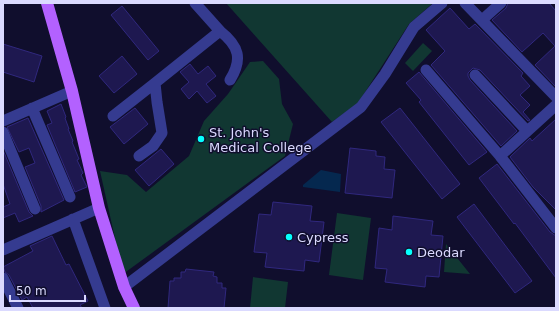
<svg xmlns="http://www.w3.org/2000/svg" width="559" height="311" viewBox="0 0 559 311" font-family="'DejaVu Sans',sans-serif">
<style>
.green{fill:#113732}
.water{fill:#05284f}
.building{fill:#1e1850;stroke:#30287e}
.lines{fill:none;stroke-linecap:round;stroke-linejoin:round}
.minor{stroke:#353b90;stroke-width:11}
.major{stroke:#b361ff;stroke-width:12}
.poi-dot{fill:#06fffe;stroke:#100e2d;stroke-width:1.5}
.labels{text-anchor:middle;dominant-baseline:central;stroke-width:3;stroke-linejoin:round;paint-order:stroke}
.poi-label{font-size:13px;fill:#dbdaff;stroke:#100e2d;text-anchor:start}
</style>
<rect width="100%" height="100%" fill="#100e2d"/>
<path class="green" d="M226 3H433L409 24 358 103 332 122Z
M423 43 432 51 413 71 405 63Z
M263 61 279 79 282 104 293 124 285 156 123 274 100 171 127 175 146 192 189 156 204 121 228 94 250 62Z
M337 213 371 218 363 280 329 275Z
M446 244 470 274 444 272Z
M253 277 288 282 285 308H250Z"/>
<path class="water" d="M321 170 341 174 340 192 303 187V185Z"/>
<path class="building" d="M508 3H549L556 11V87L535 65 555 46 543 33 522 52 492 20 506 8Z
M122 6 159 51 148 60 111 15Z
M450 8 469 29 475 24 523 73 521 76 530 86 520 95 530 105 523 112 530 120 528 121 480 70 473 68 468 73V76L470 80 517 131 501 146 431 65 445 51 426 30Z
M3 44 42 56 34 82 3 72Z
M122 56 137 74 114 93 99 76Z
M190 64 198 74 208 66 216 76 206 84 216 96 207 103 197 91 189 99 181 89 189 82 180 72Z
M419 72 487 152 469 165 419 102 421 100 406 83Z
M61 104 66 117 65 118 69 129H68L73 141 72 142 79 159 77 160 83 173 81 175 87 187 75 192 47 125 52 123 47 111Z
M135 108 148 124 124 144 110 127Z
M400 108 460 184 442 199 381 122Z
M28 118 64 200 41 212V206L25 167 35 163 29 148 19 152 7 127Z
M556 119V210L533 187 510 157 530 138 532 141Z
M350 148 376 151V156L385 157 384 169 395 170 392 198 345 193Z
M161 149 174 164 149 186 135 170Z
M3 150 29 212 33 216 19 222 15 213 3 218V207L10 204 3 184Z
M497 164 550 232 556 236V278L515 223 514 224 479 178Z
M273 202 312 206 310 221 324 222 319 262 305 260 304 271 265 267 267 253 254 252 259 214 271 215Z
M474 204 532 281 515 293 457 217Z
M393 216 433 221 431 235 443 236 439 277 426 276 425 287 385 282 387 269 375 268 379 228 392 230Z
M52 236 66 265 69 264 88 301 80 305 82 308H33L27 297 22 300 9 275 5 272 3 267 33 251 30 246Z
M186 269 214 272 213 276 217 277V283H222V288H226L224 308H168L170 281H174V278H181V272H185Z"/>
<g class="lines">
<path class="minor" d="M465 3 556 97
M482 20 501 3
M220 31C239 46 243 59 230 80
M426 70 500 156 556 228
M475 75 527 131
M32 108 70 197
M113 116 155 83
M3 121 72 91
M3 132 35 209
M139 156 153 146 162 133 157 102 155 83 220 31 195 3
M500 156 556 105
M73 219 105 308
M3 250 99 208
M3 278 18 308
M124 287 361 107 385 74 414 27 442 3"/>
<path class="major" d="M47 3 72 91 99 208 124 287 134 308"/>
</g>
<g class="poi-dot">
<circle cx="201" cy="139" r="4"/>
<circle cx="289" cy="237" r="4"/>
<circle cx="409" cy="252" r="4"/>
</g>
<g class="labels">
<g class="poi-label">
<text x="209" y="132">St. John's<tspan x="209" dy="15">Medical College</tspan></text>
<text x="297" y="237">Cypress</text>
<text x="417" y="252">Deodar</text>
</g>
</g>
<rect width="559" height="311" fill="none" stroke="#dbdaff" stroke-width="8"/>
<path d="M10 295v6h75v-6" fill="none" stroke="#dbdaff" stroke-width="2"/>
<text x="16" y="295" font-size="12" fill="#dbdaff" stroke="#100e2d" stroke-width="3" paint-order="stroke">50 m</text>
</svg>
